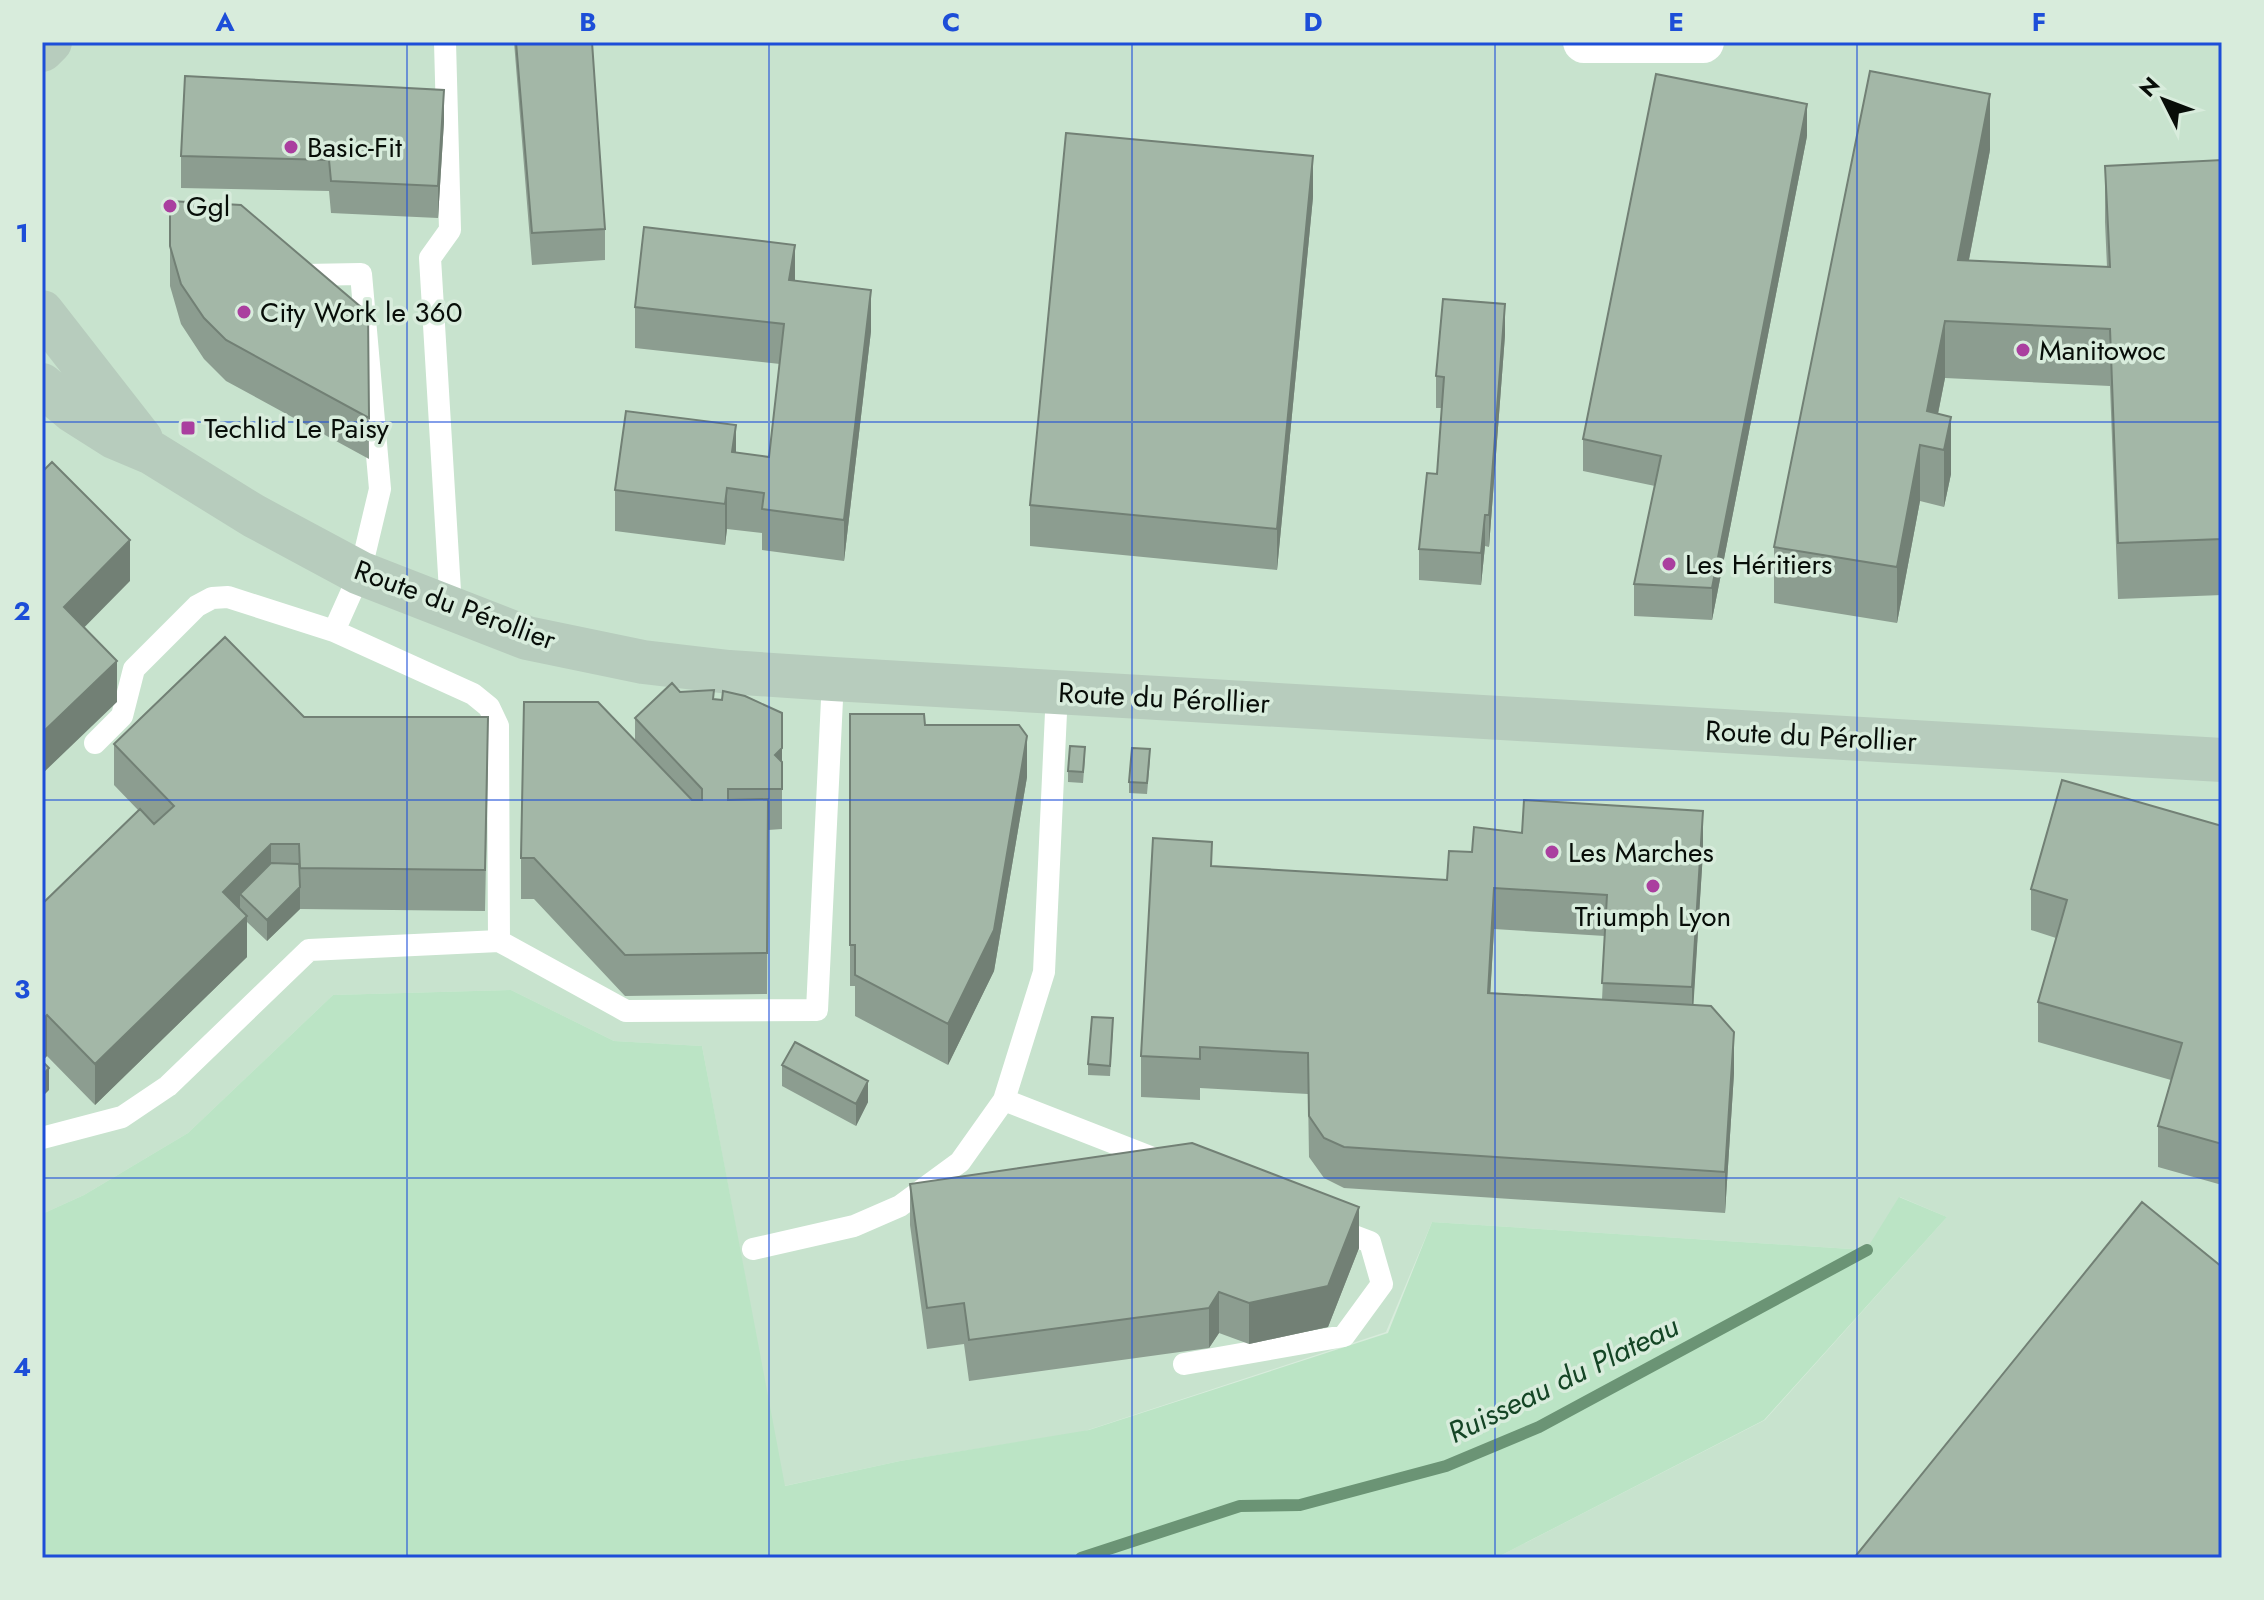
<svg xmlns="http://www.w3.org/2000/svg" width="2264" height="1600" viewBox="0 0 2264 1600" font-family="Jost,sans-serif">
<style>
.built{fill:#c8e3ce}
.green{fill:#bbe4c5}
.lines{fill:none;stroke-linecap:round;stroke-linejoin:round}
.stream{stroke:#6b9475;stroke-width:12}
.lane{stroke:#fff;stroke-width:22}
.street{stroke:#fff;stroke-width:42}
.secondary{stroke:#b7ccbd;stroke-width:44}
.wall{fill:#8c9d90;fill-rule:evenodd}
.shaded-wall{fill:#728075}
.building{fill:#a3b7a7;stroke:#728075;stroke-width:2}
.grid{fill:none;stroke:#1d4ed8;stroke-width:2;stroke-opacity:0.55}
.poi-dot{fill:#aa3f9f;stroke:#d8ecdc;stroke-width:3}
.labels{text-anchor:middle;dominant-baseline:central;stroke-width:7;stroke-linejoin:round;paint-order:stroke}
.poi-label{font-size:28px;fill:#070d08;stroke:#d8ecdc;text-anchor:start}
.street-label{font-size:28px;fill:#070d08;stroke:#d8ecdc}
.water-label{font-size:30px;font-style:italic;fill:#144525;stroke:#d8ecdc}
.neatline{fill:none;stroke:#1d4ed8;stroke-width:3}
.grid-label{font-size:26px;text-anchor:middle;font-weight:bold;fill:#1d4ed8}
</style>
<rect width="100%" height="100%" fill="#d8ecdc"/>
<path class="built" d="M42 42H2222V1558H1496L1765 1420 1947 1217 1900 1197 1867 1250 1432 1222 1386 1332 1082 1432 900 1461 784 1486 702 1046 614 1041 511 990 333 995 188 1133 84 1195 42 1214Z"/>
<path class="green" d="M511 990 614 1041 702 1046 785 1486 900 1461 1089 1430 1388 1333 1432 1222 1866 1250 1899 1197 1947 1217 1764 1420 1496 1558H42V1214L84 1195 188 1133 333 995Z"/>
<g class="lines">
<path class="stream" d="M1081 1558 1240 1506 1300 1505 1446 1466 1539 1427 1867 1250"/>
<path class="lane" d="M445 42 450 230 430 258 451 608
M304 275 361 274 380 489 360 573 334 631
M499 941 626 1011 817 1010 833 679
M1004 1100 1163 1162
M42 1138 122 1117 168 1086 309 950 499 941 498 726 489 707 473 694 334 631 228 597 212 598 197 606 134 669 122 716 95 743
M753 1249 854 1226 900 1206 960 1162 1004 1100 1044 972 1057 691
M1184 1364 1344 1336 1382 1284 1370 1242 1333 1228"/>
<path class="street" d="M1584 42H1703"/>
<path class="secondary" d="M42 50 50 42
M42 312 141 439
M42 385 73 411 114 437 152 453 254 516 360 573 527 638 643 662 729 672 833 679 2222 760"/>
</g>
<path class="wall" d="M514 42H592L605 229V260L532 265Z
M444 121 438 218 331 213 329 191 181 188V156Z
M1807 136 1712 620 1634 616V584L1655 486 1583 471V439Z
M1990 150 1969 260 2107 267 2105 222V166L2222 160V595L2118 599 2110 386 1945 378 1938 414 1951 474 1944 507 1920 501 1897 623 1774 603V547Z
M1313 197 1277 570 1030 546V505Z
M170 201 368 313 369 459 226 381 204 359 181 324 170 286Z
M795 280 871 331 844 561 762 550V533L727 529 725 545 615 531V490L736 453 769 457 780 364 635 348V307Z
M1505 335 1489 547 1485 546 1481 585 1419 580V549L1437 474 1442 408H1436V376Z
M680 692 782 713V829L768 830 767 994 625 996 534 899H521V858L635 740V718Z
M850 714 925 725 1027 777 994 971 948 1065 855 1016V986H850Z
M304 717 488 758 485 911 300 909 267 941 247 922V957L95 1105 47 1056 42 1061V904L139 811 114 785V744Z
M1085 758 1083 783 1068 782V771Z
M1150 760 1147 794 1129 793V782Z
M2222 826V1185L2158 1167V1126L2171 1080 2038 1042V1002L2056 938 2031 930V889Z
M1522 833 1703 852 1693 1005 1734 1073 1725 1213 1344 1188 1324 1178 1309 1157 1308 1094 1200 1088V1100L1141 1097V1056L1212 866 1447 880 1472 852ZM1494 929 1605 936 1602 1000 1490 994Z
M1113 1029 1110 1076 1088 1075V1064Z
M782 1065 868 1102 856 1126 782 1086Z
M910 1184 1359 1248 1328 1327 1249 1344 1219 1333 1209 1348 969 1381 964 1344 927 1349 910 1225Z"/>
<path class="shaded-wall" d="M444 90V121L438 218V186Z
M1990 94V150L1958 316V260Z
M1807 104V136L1712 620V588Z
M1313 156V197L1277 570V529Z
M795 245V286L789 280Z
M871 290V331L844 561V520Z
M1505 304V335L1489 547V515Z
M1945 321V378L1931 448 1927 411Z
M1951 417V474L1944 507V450Z
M736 425V466L732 452Z
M1920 445V501L1897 623V567Z
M727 488V529L725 545V504Z
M1485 515V546L1481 585V553Z
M130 540V581L64 648V607Z
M117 661V702L42 774V733Z
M1027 736V777L994 971 948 1065V1024Z
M782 748V789L775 755Z
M1703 811V852L1692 1028V987Z
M271 844V885L240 894V916L223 892Z
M300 887V909L267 941V920Z
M1494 888V929L1488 1034V993Z
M247 916V957L95 1105V1064Z
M47 1015V1056L42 1061V1020Z
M1734 1032V1073L1725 1213V1172Z
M49 1068V1090L42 1097V1076Z
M868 1081V1102L856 1126V1104Z
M1359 1207V1248L1328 1327 1249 1344V1303Z
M1219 1292V1333L1209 1348V1308Z"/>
<path class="building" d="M516 42H592L605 229 532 233Z
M1870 71 1990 94 1958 260 2110 267 2105 166 2222 160V539L2118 543 2110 329 1945 321 1927 411 1951 417 1944 450 1920 445 1897 567 1774 547Z
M1656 74 1807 104 1712 588 1634 584 1661 456 1583 439Z
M185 76 444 90 438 186 331 181 329 160 181 156Z
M1066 133 1313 156 1277 529 1030 505Z
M170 201 241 205 368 313 369 418 226 340 204 318 181 284 170 246Z
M644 227 795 245 789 280 871 290 844 520 762 509 764 493 727 488 725 504 615 490 626 411 736 425 732 452 769 457 784 324 635 307Z
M1443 299 1505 304 1489 515H1485L1481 553 1419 549 1427 473 1437 474 1444 377 1436 376Z
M52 462 130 540 64 607 117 661 42 733V472Z
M225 637 304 717H488L485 870 300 868 299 844H271L223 892 247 916 95 1064 47 1015 42 1020V904L140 809 154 824 174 806 114 744Z
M672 683 680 692 714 690 713 699 722 700 723 691 745 696 782 713V748L775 755 782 762V789H728V800L768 799 767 953 625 955 534 858H521L524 702H598L692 800H702V789L635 718Z
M850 714H924L925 725H1019L1027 736 994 930 948 1024 855 975V945H850Z
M1070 746 1085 747 1083 772 1068 771Z
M1132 748 1150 749 1147 783 1129 782Z
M2062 780 2222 826V1144L2158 1126 2182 1043 2038 1002 2067 900 2031 889Z
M1524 800 1703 811 1692 987 1602 983 1607 895 1494 888 1488 993 1711 1006 1734 1032 1725 1172 1344 1147 1324 1138 1309 1116 1308 1053 1200 1047V1059L1141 1056 1153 838 1212 842 1211 866 1447 880 1449 851 1472 852 1474 827 1522 833Z
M271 863 299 864 300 887 267 920 240 894Z
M1092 1017 1113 1018 1110 1066 1088 1064Z
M795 1042 868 1081 856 1104 782 1065Z
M42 1061 49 1068 42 1076Z
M1192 1143 1359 1207 1328 1286 1249 1303 1219 1292 1209 1308 969 1340 964 1303 927 1308 910 1184Z
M2142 1202 2222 1267V1558H1854Z"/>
<path class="grid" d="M407 42V1558M769 42V1558M1132 42V1558M1495 42V1558M1857 42V1558M42 422H2222M42 800H2222M42 1178H2222"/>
<g class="poi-dot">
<circle cx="291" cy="147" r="8"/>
<circle cx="170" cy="206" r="8"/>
<circle cx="244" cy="312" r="8"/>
<circle cx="2023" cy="350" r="8"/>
<rect x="180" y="420" width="16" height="16" rx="4"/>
<circle cx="1669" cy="564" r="8"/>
<circle cx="1552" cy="852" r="8"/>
<circle cx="1653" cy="886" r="8"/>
</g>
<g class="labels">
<g class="poi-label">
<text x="307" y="147">Basic-Fit</text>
<text x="186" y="206">Ggl</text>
<text x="260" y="312">City Work le 360</text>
<text x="2039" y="350">Manitowoc</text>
<text x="204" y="428">Techlid Le Paisy</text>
<text x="1685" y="564">Les Héritiers</text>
<text x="1568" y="852">Les Marches</text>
<text x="1653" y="916" text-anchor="middle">Triumph Lyon</text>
</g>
<g class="street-label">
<text transform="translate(455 605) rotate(20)">Route du Pérollier</text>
<text transform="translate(1164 698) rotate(3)">Route du Pérollier</text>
<text transform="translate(1811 736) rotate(3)">Route du Pérollier</text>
</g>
<g class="water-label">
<text transform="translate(1563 1379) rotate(-26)">Ruisseau du Plateau</text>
</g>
</g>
<rect width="2264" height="1600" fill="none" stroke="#d8ecdc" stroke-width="88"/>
<g transform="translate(2164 100) rotate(312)" stroke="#d8ecdc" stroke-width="6" paint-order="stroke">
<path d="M0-6L14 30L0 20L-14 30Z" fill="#070d08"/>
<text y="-12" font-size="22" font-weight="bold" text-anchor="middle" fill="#070d08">N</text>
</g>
<rect x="44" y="44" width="2176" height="1512" class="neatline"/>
<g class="grid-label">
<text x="225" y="31">A</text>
<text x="588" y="31">B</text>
<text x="951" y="31">C</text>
<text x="1313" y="31">D</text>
<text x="1676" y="31">E</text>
<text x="2039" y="31">F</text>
<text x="22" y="242">1</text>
<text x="22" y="620">2</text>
<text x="22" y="998">3</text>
<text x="22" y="1376">4</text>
</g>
</svg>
